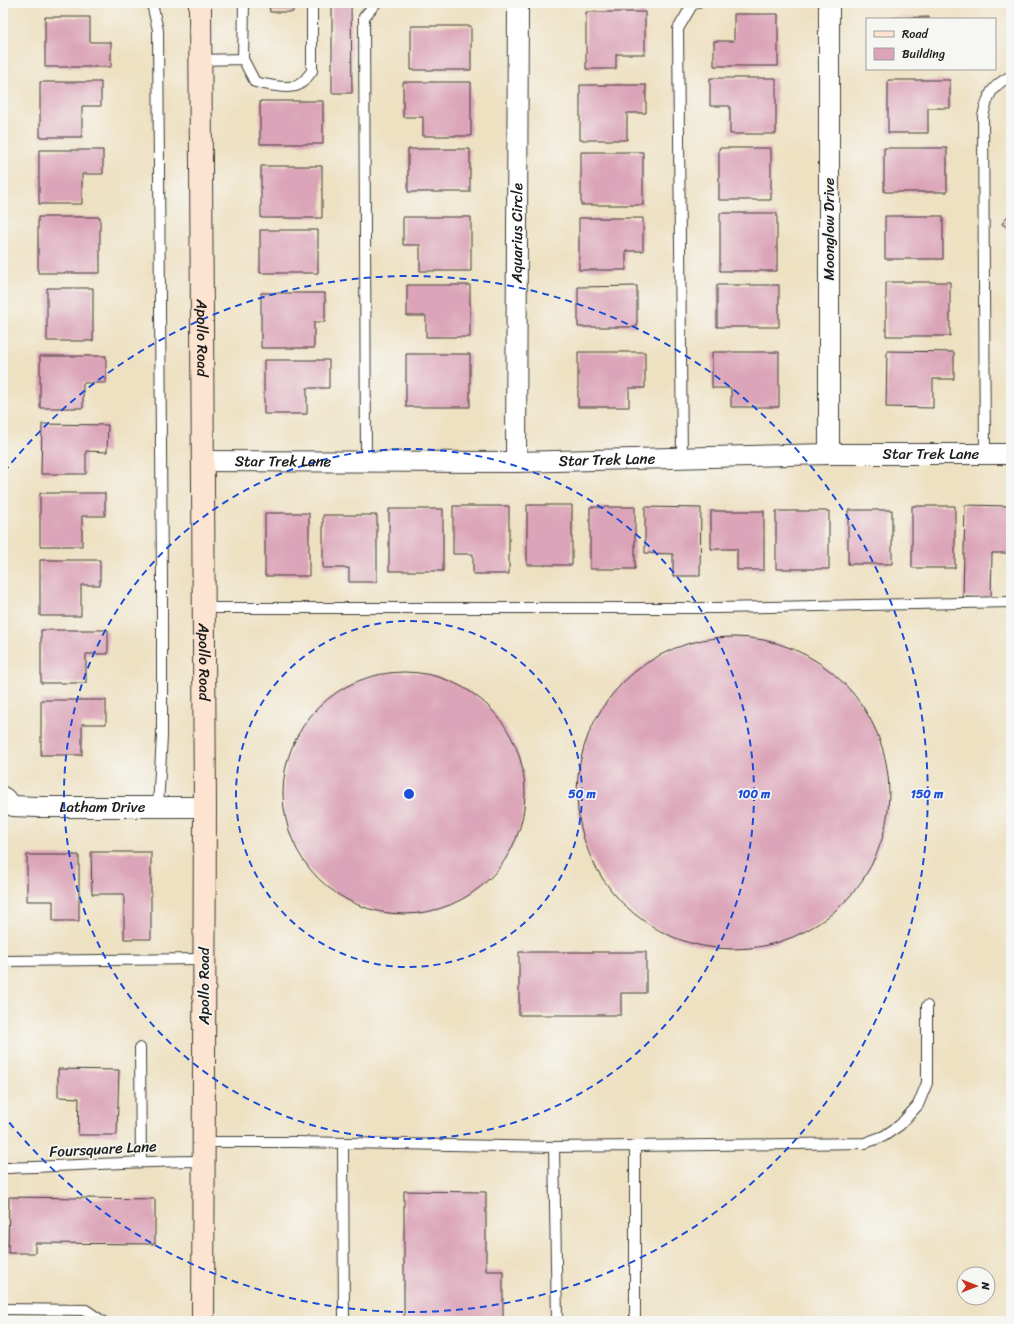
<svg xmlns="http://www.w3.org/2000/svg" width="1014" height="1324" viewBox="0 0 1014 1324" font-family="Sriracha,sans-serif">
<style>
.building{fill:#dba4b8}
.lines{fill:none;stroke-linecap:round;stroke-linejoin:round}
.lane-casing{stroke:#3c3a35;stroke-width:12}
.street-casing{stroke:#3c3a35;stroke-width:22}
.secondary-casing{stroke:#3c3a35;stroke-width:24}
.lane{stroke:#fff;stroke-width:10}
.street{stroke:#fff;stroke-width:20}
.secondary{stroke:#fde4d1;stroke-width:22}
.ring{fill:none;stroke:#1d4ed8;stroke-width:2;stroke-dasharray:7 5}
.labels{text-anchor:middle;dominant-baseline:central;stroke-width:3.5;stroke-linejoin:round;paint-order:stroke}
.street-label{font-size:15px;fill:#1c1c1c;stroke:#f6f6f2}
.centre{fill:#1d4ed8;stroke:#f6f6f2;stroke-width:2}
.ring-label{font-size:12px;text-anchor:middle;font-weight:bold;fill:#1d4ed8;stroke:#f6f6f2;stroke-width:3.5;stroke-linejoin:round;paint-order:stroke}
</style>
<rect width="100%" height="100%" fill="#f6f6f2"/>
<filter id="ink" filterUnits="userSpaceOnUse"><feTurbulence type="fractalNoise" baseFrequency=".025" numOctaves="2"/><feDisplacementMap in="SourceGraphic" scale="8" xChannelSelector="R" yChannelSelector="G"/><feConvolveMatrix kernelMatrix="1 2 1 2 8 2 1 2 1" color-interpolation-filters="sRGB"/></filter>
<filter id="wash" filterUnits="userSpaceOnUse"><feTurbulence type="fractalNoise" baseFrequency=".012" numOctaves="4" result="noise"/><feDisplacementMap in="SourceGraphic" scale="16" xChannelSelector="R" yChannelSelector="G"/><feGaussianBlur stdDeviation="0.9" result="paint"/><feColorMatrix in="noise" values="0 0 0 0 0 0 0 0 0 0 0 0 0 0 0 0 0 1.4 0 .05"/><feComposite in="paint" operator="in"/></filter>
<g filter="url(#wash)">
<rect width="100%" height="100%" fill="#eee1c2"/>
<g id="blocks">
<path class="building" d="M269 3H293V12H270Z
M332 3H351L352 93H332Z
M586 12H645V54H616V69H586Z
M734 14H778V66H714V41H734Z
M45 17H90V42H111V67H45Z
M929 17V19H890V18Z
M411 26H471V70H411Z
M710 78H776V134H730V106H710Z
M888 80H950V108H928V133H888Z
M40 82H101V106H82V137H40Z
M403 82H471V136H423V117H403Z
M580 85H646V113H627V140H580Z
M260 101H323V144H260Z
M719 148H771V200H719Z
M884 148H947V192H884Z
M408 149H470V192H408Z
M39 150H103V174H82V204H39Z
M581 152H643V205H581Z
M261 166H322V218H261Z
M1011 211V230L1002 224Z
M720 213H777V271H720Z
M885 216H943V259H885Z
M38 217H100V273H38Z
M403 217H471V271H420V245H403Z
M579 218H643V251H626V270H579Z
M260 230H318V273H260Z
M886 282H950V336H886Z
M407 285H470V337H426V316H407Z
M717 285H779V327H717Z
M637 286V327H578V287Z
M47 288H93V341H47Z
M261 293H325V322H314V348H261Z
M887 351 954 352V379H933V408L886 407Z
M578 352H645V388H629V407H578Z
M712 352H779V407H731V388H712Z
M406 354H470V407H406Z
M40 356H106V383H83V408H40Z
M264 360H329V388H307V414H264Z
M42 424 108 425 107 452 86 451V474H41Z
M40 493H105V516H82V546H40Z
M527 505H572V565H527Z
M965 505 1011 506V553H992L991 598 963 597Z
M453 506H509V574H473V554H453Z
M912 506H955V568H912Z
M590 507H635V569H590Z
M645 507 701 508 700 576H673V554L645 553Z
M389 509H443V571H389Z
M848 510H892V564H848Z
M711 511H764V570H737V549H711Z
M776 511H829V569H776Z
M265 513H309V576H265Z
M323 515H377V582H349V568H323Z
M40 560H100V585H81V616H40Z
M41 630H108V654H86V683H41Z
M577 793a156 156 0 1 1 312 0a156 156 0 1 1-312 0Z
M283 793a121 121 0 1 1 242 0a121 121 0 1 1-242 0Z
M41 700H106V724H82V755H41Z
M91 852H151V939H124V894H92Z
M27 855H79V921H53V901H27Z
M519 952H646V993H621V1015H519Z
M58 1069 119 1070 117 1135H78L79 1098 58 1097Z
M404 1191 486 1192V1271H503V1321H404Z
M9 1197 155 1199V1244L35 1243V1253H8Z"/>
</g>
</g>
<g filter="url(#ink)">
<use href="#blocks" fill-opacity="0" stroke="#3c3a35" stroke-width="1"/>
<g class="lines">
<g class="lane-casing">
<path id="lane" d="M149 3 152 4 158 30 162 581V736L158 807
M243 59 244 3
M200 60 243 59 255 82C267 85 284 89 296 86 303 84 308 76 312 71V3
M985 454 983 116C988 95 991 86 1011 76
M682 458 678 29 692 5 697 3
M366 461 364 17 376 3
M204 608H716L1011 602
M3 961 204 959
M140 1048 141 1161
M204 1142H295L554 1147 557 1321
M343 1143 344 1321
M554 1147 865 1143 884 1136 900 1125 918 1105 927 1083V1006
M635 1147V1321
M3 1168C70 1166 137 1161 204 1161
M3 1309 86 1310 102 1321"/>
</g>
<g class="street-casing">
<g id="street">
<path d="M829 3V454"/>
<path id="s1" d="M203 461 516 462 829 454H1011"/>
<path id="s2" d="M516 462 518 3"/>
<path id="s3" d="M3 797 13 806 37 807H205"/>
</g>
</g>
<g class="secondary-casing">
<g id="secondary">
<path id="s4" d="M200 3 205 807 203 1321"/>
</g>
</g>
<use href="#lane" class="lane"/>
<use href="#street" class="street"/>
<use href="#secondary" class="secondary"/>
</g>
</g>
<g class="ring">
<circle cx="409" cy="794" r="173"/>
<circle cx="409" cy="794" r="345"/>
<path d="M4 472A518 518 0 1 1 4 1116"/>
</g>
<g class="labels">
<g class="street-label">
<text transform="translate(829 229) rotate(-90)">Moonglow Drive</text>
<text stroke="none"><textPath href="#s2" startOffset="229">Aquarius Circle</textPath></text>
<text stroke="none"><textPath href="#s4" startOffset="335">Apollo Road</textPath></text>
<text stroke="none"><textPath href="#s1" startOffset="728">Star Trek Lane</textPath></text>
<text stroke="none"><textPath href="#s1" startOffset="404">Star Trek Lane</textPath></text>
<text stroke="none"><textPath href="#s1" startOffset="80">Star Trek Lane</textPath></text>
<text stroke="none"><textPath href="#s4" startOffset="659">Apollo Road</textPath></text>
<text stroke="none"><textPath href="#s3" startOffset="103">Latham Drive</textPath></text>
<text transform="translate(204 986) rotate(-90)">Apollo Road</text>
<text transform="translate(103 1149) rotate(-3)">Foursquare Lane</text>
</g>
</g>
<circle cx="409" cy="794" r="6" class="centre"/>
<g class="ring-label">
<text x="582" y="798">50 m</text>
<text x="754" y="798">100 m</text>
<text x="927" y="798">150 m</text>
</g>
<rect width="1014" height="1324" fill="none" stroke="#f6f6f2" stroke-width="16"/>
<rect x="866" y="18" width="130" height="52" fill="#f6f6f2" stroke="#9f9f9c"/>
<rect x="874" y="31" width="20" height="6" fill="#fde4d1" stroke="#9f9f9c"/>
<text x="902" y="38" font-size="12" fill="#1c1c1c">Road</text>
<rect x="874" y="48" width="20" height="12" fill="#dba4b8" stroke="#9f9f9c"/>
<text x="902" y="58" font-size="12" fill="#1c1c1c">Building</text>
<g transform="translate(976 1286) rotate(90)"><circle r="19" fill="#f6f6f2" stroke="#9f9f9c"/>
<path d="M0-3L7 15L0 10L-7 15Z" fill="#c8321e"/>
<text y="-6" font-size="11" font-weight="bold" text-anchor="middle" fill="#1c1c1c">N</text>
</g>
</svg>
